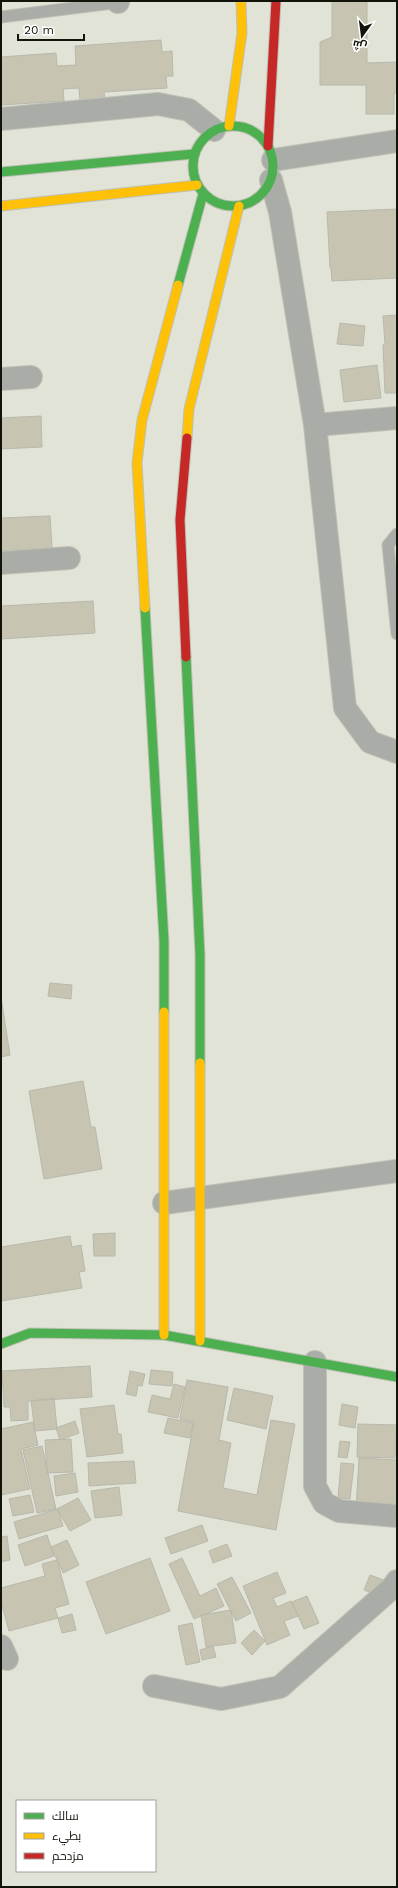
<svg xmlns="http://www.w3.org/2000/svg" width="398" height="1888" viewBox="0 0 398 1888" font-family="'Work Sans',Cairo,sans-serif">
<style>
.building{fill:#c7c4b1;stroke:#b8b8ad}
.lines{fill:none;stroke-linecap:round;stroke-linejoin:round}
.lane-casing{stroke:#bec1b5;stroke-width:13}
.street-casing{stroke:#bec1b5;stroke-width:24}
.fast-casing{stroke:#bec1b5;stroke-width:11}
.slow-casing{stroke:#bec1b5;stroke-width:11}
.jam-casing{stroke:#bec1b5;stroke-width:11}
.lane{stroke:#aaaca7;stroke-width:11}
.street{stroke:#aaaca7;stroke-width:22}
.fast{stroke:#4caf50;stroke-width:9}
.slow{stroke:#ffc107;stroke-width:9}
.jam{stroke:#c62828;stroke-width:9}
</style>
<rect width="100%" height="100%" fill="#e0e3d5"/>
<path class="building" d="M332 1H367V63L397 62V93H394V114H366V85H320V42L332 37Z
M161 40 162 52 172 51 173 76H166L167 88 104 92 105 100 80 101 79 88 63 89 64 101 1 105V57L56 53 57 66 76 65 75 46Z
M397 209V278L332 281 331 268H330L327 212Z
M397 315V393H385L383 345 385 344 383 316Z
M340 323 365 326 363 346 337 344Z
M377 365 381 398 344 402 340 370Z
M41 416 42 447 1 449V418Z
M50 516 52 548 1 551V518Z
M93 601 95 633 1 639V606Z
M50 983 72 985 71 999 48 996Z
M1 997 10 1055 1 1057Z
M83 1081 91 1127H95L102 1169 44 1179 29 1091Z
M115 1233V1256H94L93 1234Z
M70 1236 72 1247 81 1245 85 1271 79 1272 82 1288 1 1301V1247Z
M90 1366 92 1397 28 1401V1420L11 1421 10 1407H4L2 1371Z
M151 1370 173 1372 172 1386 149 1384Z
M130 1371 145 1374 142 1386 138 1385 136 1396 126 1394Z
M187 1380 228 1387 219 1440 231 1443 223 1488 257 1495 271 1420 295 1424 276 1530 178 1511 194 1422 180 1419Z
M174 1384 185 1387 178 1418 148 1412 152 1395 170 1399Z
M234 1388 273 1396 266 1429 227 1420Z
M54 1398 57 1429 35 1431 31 1401Z
M342 1404 358 1407 355 1428 339 1425Z
M114 1405 118 1434H121L123 1453 87 1457 80 1409Z
M168 1418 193 1423 190 1438 164 1433Z
M75 1421 79 1433 60 1440 56 1428Z
M33 1422 38 1445 21 1449 30 1489 1 1495V1429Z
M358 1424 397 1425 395 1458 357 1457Z
M71 1439 73 1472 47 1473 45 1440Z
M340 1441 350 1442 347 1458 338 1457Z
M42 1446 56 1509 37 1513 23 1450Z
M359 1458 397 1460V1510H356Z
M134 1461 136 1483 89 1486 88 1463Z
M341 1463 354 1464 350 1499 338 1498Z
M75 1473 78 1492 56 1496 54 1476Z
M119 1487 122 1515 95 1518 91 1491Z
M30 1495 34 1512 13 1516 9 1499Z
M78 1498 91 1520 70 1531 57 1509Z
M58 1509 63 1526 19 1539 14 1522Z
M202 1525 208 1541 171 1554 165 1538Z
M47 1535 54 1556 25 1566 18 1545Z
M7 1536 10 1560 1 1562V1537Z
M67 1540 79 1565 63 1573 51 1547Z
M227 1544 232 1556 213 1563 209 1551Z
M150 1558 170 1611 106 1634 86 1582Z
M182 1558 200 1596 216 1588 224 1606 194 1619 169 1564Z
M57 1560 69 1604 55 1608 58 1618 72 1614 76 1630 62 1633 58 1618 9 1631 1 1602V1588L45 1576 42 1564Z
M277 1572 286 1593 273 1598 277 1607 291 1601 298 1616 284 1621 290 1635 267 1645 243 1586Z
M370 1575 386 1581 380 1596 364 1590Z
M232 1577 251 1613 236 1621 217 1584Z
M307 1596 319 1623 304 1629 292 1602Z
M231 1610 236 1643 206 1647 201 1615Z
M192 1623 200 1662 186 1665 178 1626Z
M254 1630 265 1641 252 1655 241 1643Z
M213 1646 216 1657 202 1660 200 1650Z"/>
<g class="lines">
<g class="lane-casing">
<path id="lane" d="M1 17 121 2
M397 534 388 545 397 634"/>
</g>
<g class="street-casing">
<path id="street" d="M118 1V2
M1 119 158 104 189 110 214 130
M273 160 397 141
M271 180 280 212 315 425 345 708 370 742 397 752
M1 379 31 377
M315 425 397 418
M1 563 69 558
M164 1203 397 1171
M315 1362V1486L324 1503 339 1511 397 1516
M1 1646 7 1659
M154 1686 221 1699 280 1687 393 1587 397 1581"/>
</g>
<g class="fast-casing">
<path id="fast" d="M193 166a40 40 0 1 1 80 0a40 40 0 1 1-80 0Z
M1 172 194 154
M178 285 203 194
M145 608 164 941V1012
M186 657 200 955V1063
M1 1344 30 1333 164 1335 397 1377"/>
</g>
<g class="slow-casing">
<path id="slow" d="M229 126 242 33 241 1
M1 206 197 185
M187 438 189 409 239 206
M145 608 137 463 142 420 178 285
M164 1012V1335
M200 1063V1341"/>
</g>
<g class="jam-casing">
<path id="jam" d="M268 146 276 1
M186 657 180 520 187 438"/>
</g>
<use href="#lane" class="lane"/>
<use href="#street" class="street"/>
<use href="#fast" class="fast"/>
<use href="#slow" class="slow"/>
<use href="#jam" class="jam"/>
</g>
<rect width="398" height="1888" fill="none" stroke="#12140a" stroke-width="4"/>
<rect x="16" y="1800" width="140" height="72" fill="#ffffff" stroke="#a0a19d"/>
<rect x="24" y="1813" width="20" height="6" fill="#4caf50" stroke="#a0a19d"/>
<text x="52" y="1820" font-size="12" fill="#12140a">سالك</text>
<rect x="24" y="1833" width="20" height="6" fill="#ffc107" stroke="#a0a19d"/>
<text x="52" y="1840" font-size="12" fill="#12140a">بطيء</text>
<rect x="24" y="1853" width="20" height="6" fill="#c62828" stroke="#a0a19d"/>
<text x="52" y="1860" font-size="12" fill="#12140a">مزدحم</text>
<g transform="translate(362 36) rotate(194)" stroke="#ffffff" stroke-width="3" paint-order="stroke">
<path d="M0-3L7 15L0 10L-7 15Z" fill="#12140a"/>
<text y="-6" font-size="11" font-weight="bold" text-anchor="middle" fill="#12140a">ش</text>
</g>
<path d="M18 34v6h66v-6" fill="none" stroke="#12140a" stroke-width="2"/>
<text x="24" y="34" font-size="12" fill="#12140a" stroke="#ffffff" stroke-width="3" paint-order="stroke">20 m</text>
</svg>
